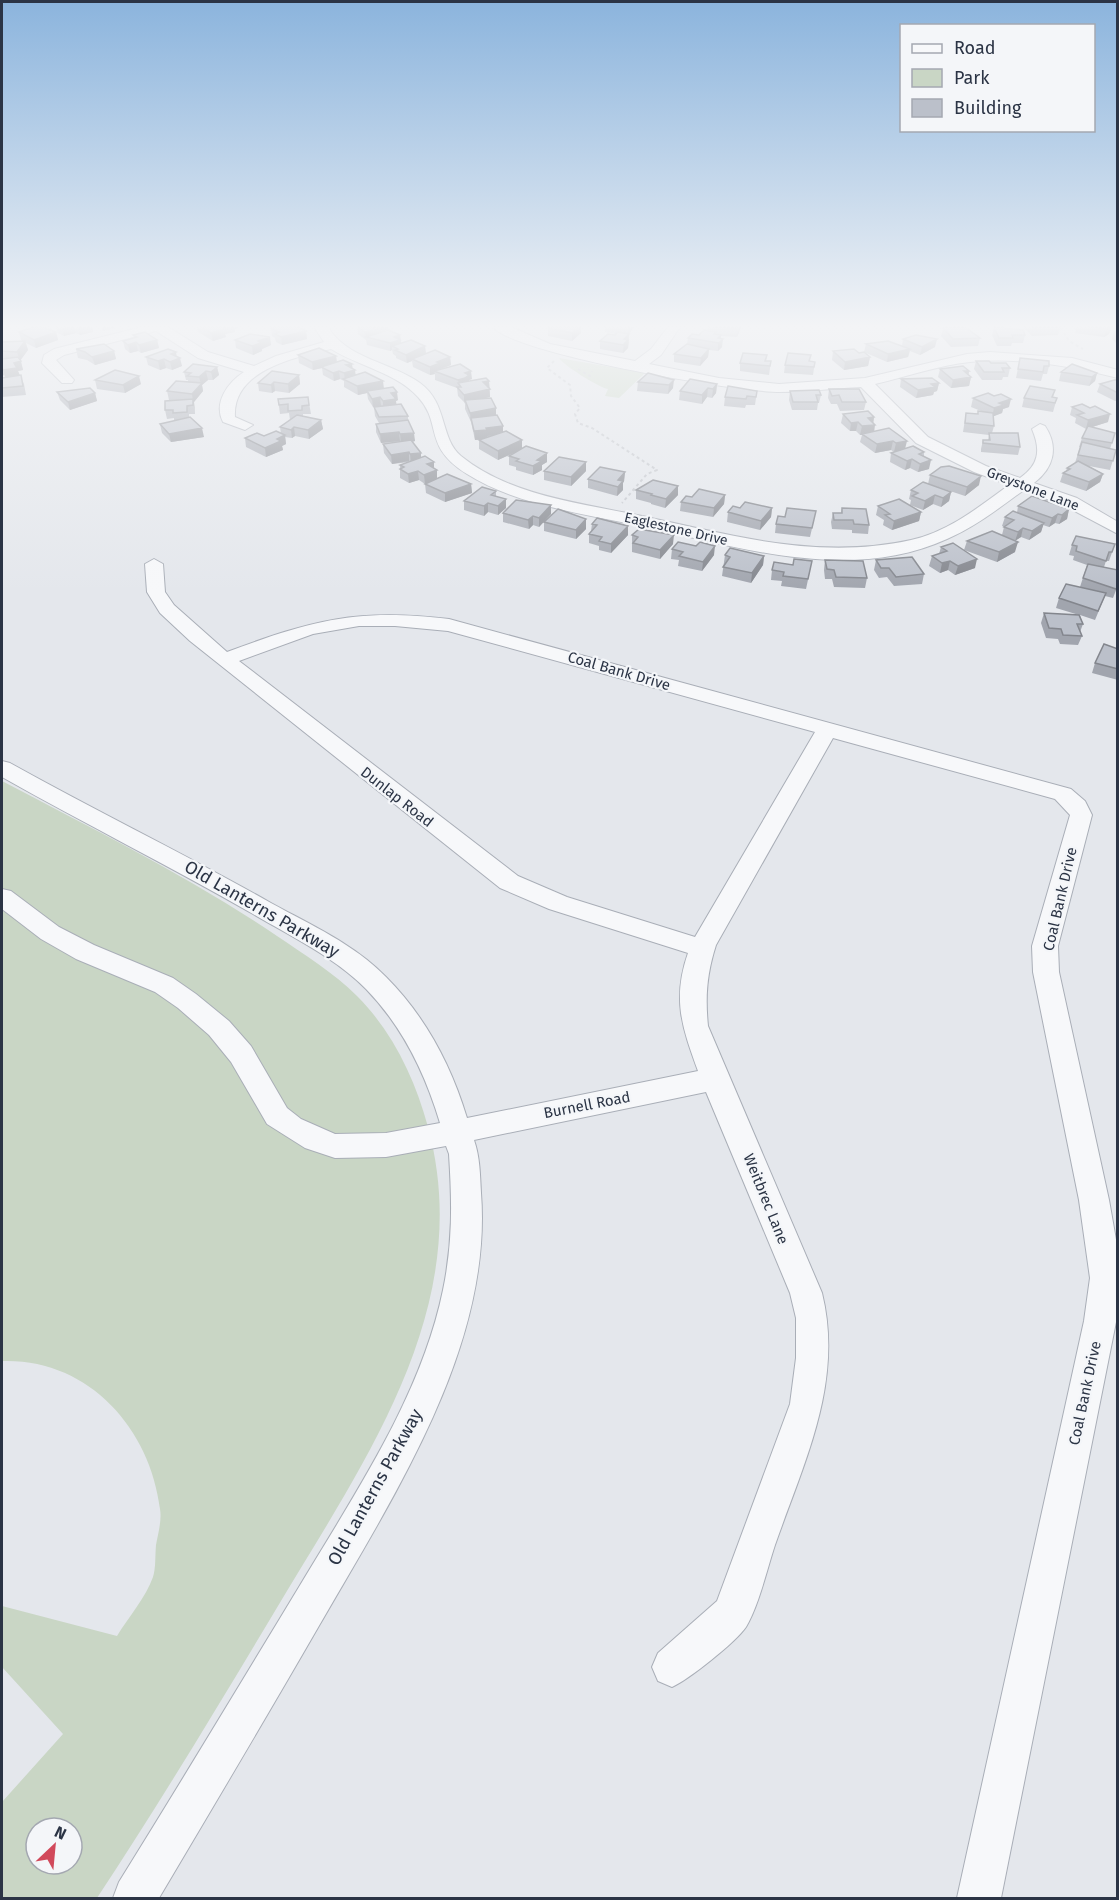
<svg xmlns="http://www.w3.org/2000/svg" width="1119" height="1900" viewBox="0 0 1119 1900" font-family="'Fira Sans',sans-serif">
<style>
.green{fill:#c9d6c5;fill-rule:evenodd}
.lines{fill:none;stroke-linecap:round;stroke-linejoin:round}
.minor-casing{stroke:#a9aeb7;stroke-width:2}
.path{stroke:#c2c5cb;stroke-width:2;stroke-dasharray:3 3;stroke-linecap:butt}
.minor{fill:#f7f8fa;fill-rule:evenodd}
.wall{fill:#a1a5ae}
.shaded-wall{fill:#83868d}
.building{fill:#bbc0ca;stroke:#83868d;stroke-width:1.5}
.labels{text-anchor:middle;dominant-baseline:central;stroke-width:4.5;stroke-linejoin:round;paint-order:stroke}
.far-street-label{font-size:14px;fill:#2b3445;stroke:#f4f6f9}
.street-label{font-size:15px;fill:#2b3445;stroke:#f4f6f9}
.near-street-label{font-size:18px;fill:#2b3445;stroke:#f4f6f9}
</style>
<rect width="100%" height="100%" fill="#e4e7ec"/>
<path class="green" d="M559 358 645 373 619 398 605 396 608 389C598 387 563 365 559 358Z
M2 781C95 830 190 877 277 936 305 955 334 973 357 996 393 1032 415 1079 428 1127 477 1308 362 1464 275 1611 217 1708 159 1804 97 1898H2V1802L63 1734 2 1667V1606L117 1636C128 1618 146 1597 153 1577 156 1568 155 1555 156 1545 158 1534 162 1520 160 1509 150 1427 87 1358 2 1361ZM36 1828H72V1864H36Z"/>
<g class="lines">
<g class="minor-casing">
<path id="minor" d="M142 327H168L208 352 254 366 276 356 324 342 314 327H328C347 359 391 362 420 383 448 403 440 439 461 456 509 495 579 503 637 515 728 534 816 561 911 540 948 532 979 507 1009 485L974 472 916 443 861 387C834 388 807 392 780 392 737 392 515 354 493 327H511L550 344 635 361 651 349 668 327H680L661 355 649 364 719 378 779 384 865 378 967 354 990 352 1072 358 1118 370V378C1070 366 1020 357 970 362 939 365 906 377 875 384L928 437 986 466 1020 478C1039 465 1041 450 1032 429L1040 424 1045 426C1059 447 1054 468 1034 483L1077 498 1118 522V534L1065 506 1024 490C999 508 975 527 947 539 848 584 736 546 636 525 580 513 516 505 467 474 422 446 443 424 418 397 397 373 358 366 331 349 296 357 232 370 235 417L253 425 245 430 223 422C213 403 228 382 244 372L198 358 156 331 64 355 56 360 74 380 72 383H62L42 363 44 355 54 349Z
M154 559 163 564 165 592 174 605 227 652C313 620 357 608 449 619L1071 789 1085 801 1092 815 1058 946 1059 972 1109 1200 1118 1251V1312L1001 1898H957L1084 1321 1090 1278 1079 1200 1033 972 1032 946 1070 815 1055 799 833 738 716 945C707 973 705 996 708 1026L822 1293C844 1382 804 1462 775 1545 767 1569 759 1605 746 1627 736 1642 688 1680 672 1687L658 1681 652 1667 658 1653 717 1601 790 1404 796 1358V1318L790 1293 706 1092 474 1140C480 1157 480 1175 481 1193 493 1346 393 1497 320 1624 267 1716 213 1807 159 1898H113L119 1882C180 1784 239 1686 299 1587 354 1495 421 1397 443 1290 453 1242 452 1202 449 1154L446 1146 386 1157 335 1158 305 1148 267 1124 231 1062 209 1035 178 1008 155 992 76 959 41 939 2 909V889L11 891 59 927 94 945 173 978 196 994 229 1021 251 1046 287 1108 301 1119 335 1134 386 1133 440 1123C425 1073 403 1027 366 989 334 957 292 937 253 914 170 866 85 824 2 777V761L10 763C96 811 185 854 271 903 311 925 354 944 386 977 425 1016 451 1065 467 1118L698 1071C682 1027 672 999 688 953L549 909 500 888 190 641 160 613 147 592 145 564ZM359 626H395L448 631 815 732 695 937 567 897 518 876 239 661 313 634Z"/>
</g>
<path class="path" d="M1061 327 1069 341 1083 349
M554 361 547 368 570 385 571 396 580 408 575 414 578 423 592 428 657 470 647 474 622 503
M578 369 590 376 592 371"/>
<use href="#minor" class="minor"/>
</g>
<path class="wall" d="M56 327H92L93 332 80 335 76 333 64 336 58 333Z
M197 327H238V328L235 329V332L225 334 226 337 213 341 198 332Z
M357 327 388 330 400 335 401 343 425 346 426 354 450 357 451 365 440 370 472 379 469 380V381H489L490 397 485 398 503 426V432L522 440V448L547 462 542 465V470L533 475 516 470V467L509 465V456L516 452 498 460 479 449V440L483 439 475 440 471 422 465 409V403L458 396 457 388 435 380V374L430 375 413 367 412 361 407 363 396 358V356L393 354 392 350 390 351 367 345 366 340 358 334Z
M605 327H634L629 334V342L628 348 623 353 600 349V341L616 334 605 332Z
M708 327H741L737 337 721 336 722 347 718 351 709 350 708 357 700 366 674 362V354L687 344 688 338 699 335 708 330Z
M994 327 1025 335 1023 343H1012L1011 346H997L992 335Z
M1023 327H1061L1058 335 1032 336Z
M1076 327H1112L1109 334 1104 337 1075 333Z
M271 328 306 331 307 339 282 345 276 342 275 338 272 336Z
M548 328 581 333 572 341 548 336Z
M943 328 980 338 978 346 951 347 941 336Z
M1114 331H1118V345L1112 339Z
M19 332H56L58 340 36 348 26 343 28 350 20 360 23 370 18 371 24 384 26 395 2 397V378L5 377 4 375 2 376V342H23L21 340Z
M133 335 157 340 159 348 141 353 138 351 130 353 125 349 123 341 134 338Z
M903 339 935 347 920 355 910 351 908 357 887 362 864 352 866 344 902 346Z
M235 340 271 345 262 349V351L253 355 236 348Z
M76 349 114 351 116 359 95 365 87 360 78 358Z
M833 351 859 353 870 357 868 366 844 370 832 360Z
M298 355 336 356 337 362 352 364V368L356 375 384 388 398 400 396 401V404L408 416V421L415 441 413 442 421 458 434 462V469L437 479 471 484 472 493 445 502 426 493 425 484 431 481 425 484 419 480 409 483 400 478V465L410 462 392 464 384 453 383 444 400 442 381 443 376 432V424L379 423 375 416 374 407 381 406 373 407 368 399 367 393 358 395 344 387V381L340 379 334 381 323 375 322 368 313 370 299 363Z
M767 355 766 361H771L769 375 740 371V363Z
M146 357H177L182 366 172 370 166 368 160 370 148 365Z
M1020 358 1049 366 1047 374H1043L1041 381 1016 378Z
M809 361 815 362 813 375 784 373 785 365Z
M976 361 1010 368 1008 377H1003L1002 380H982L974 369Z
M217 367 219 375 213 380H208L202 385 203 391 194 402 195 414H189V417L204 437 171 442 162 433 160 424 174 421V418L167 419 165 410 175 401 169 400 167 391 188 382V380H186L184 372Z
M940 369 969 371 968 375 971 377 969 386 951 388 938 377Z
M1061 372 1097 373 1095 381 1089 386 1059 381Z
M648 373 673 388 668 394 637 391 638 382Z
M299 375 300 384 289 393 275 391 272 393 259 391 258 383Z
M901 379 939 383 937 391 934 392 933 395 916 398 900 387Z
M1118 379V401H1115L1097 392 1100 384Z
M95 380 141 384 125 393 97 389Z
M717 384 716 393 712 398 707 397 702 404 679 400 680 391Z
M829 389 866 402 864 410 840 411 837 404H831L828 398Z
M1055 390 1053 397 1057 398 1053 412 1022 407 1024 398Z
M757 391 755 405H746L745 408 724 406 725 397Z
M790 391 821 395 819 403H818L817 410H792L789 400Z
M57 392 95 393 97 401 70 410 60 400Z
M308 397 311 414H303V416L321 420 323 429 309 439 295 436 292 438 285 437 286 444 282 446 283 450 266 457 246 447 245 438 281 434 280 427 291 419 290 420 289 413 280 414 278 399Z
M973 398 1009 407 1003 409 1002 413 993 416 994 426 992 433 1020 447 1018 455 981 452V449L983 440H988L989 435 963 432 966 413 978 414 981 411 971 407Z
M1072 407 1108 422 1092 427 1115 433 1110 449 1116 450 1110 470 1089 466 1103 474 1100 482 1086 491 1060 482 1063 473 1066 471 1067 468 1075 463 1080 447H1079L1082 438 1087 428 1086 429 1075 423 1076 418 1070 415Z
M843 414 874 417 873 423 874 431 906 448 924 452V456L929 469 918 472 910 468 905 470 890 462 891 453 894 452 891 450 875 453 860 442 862 435H860L856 431H850L841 423Z
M586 462V471L571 486 544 480V471Z
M625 472 624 481 623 483V490L617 496 588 488V479Z
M930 475 979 485 965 496 932 485 951 492 949 501 941 507 933 504 923 510 910 505 911 500 909 499 911 490 928 484Z
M636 490 678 495 665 508 651 504V503L636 499Z
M496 491V497L506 499V508L498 515 488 512 484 516 464 510V501Z
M725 495 724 504 713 517 680 511 681 502 692 497Z
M551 505V514L539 527 533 525 529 529 503 522V513Z
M878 506 921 512 919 521 892 530 883 525 884 520 876 515Z
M1018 506 1069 509 1067 519 1059 524 1055 523 1049 527 1043 525 1041 532 1029 540 1021 537 1015 541V552L997 562 964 550 967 541 1002 535 1004 527 1002 526 1005 517 1017 513Z
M740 508H772L771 517 760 530 727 522 728 512Z
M842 508 869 525 868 534 852 533V530L832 529 831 522 833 513H841Z
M586 519V529L576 539 544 531V522Z
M814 520 810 537 775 533 776 524Z
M592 524 628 526V535L611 553 599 550V546L589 543V534L591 531Z
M632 535 673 544 660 559 632 552Z
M1115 544 1109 561H1106L1104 567 1118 585 1113 598 1105 596 1095 620 1080 615 1083 624 1080 632 1082 636 1078 645 1060 644 1058 639 1046 638 1041 623 1044 613 1079 615 1056 608 1059 598 1080 587 1087 565 1073 560 1074 556 1069 555 1072 545Z
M941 547 975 568 955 575 948 570 940 573 929 566 932 556 939 554Z
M672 549 714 555 702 571 678 566 679 560 671 559Z
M725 555 764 556 763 565 751 583 722 576Z
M825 560 867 578 865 588 834 587 832 579H825L824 570Z
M876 560 924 574 922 584 894 586 887 577 879 578 874 570Z
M812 561 806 589 781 586 782 581 771 580 772 570 793 565Z
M1118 649V680L1092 673 1095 663Z"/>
<path class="shaded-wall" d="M67 327H75L76 333 64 336 62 328Z
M78 327H92L93 332 80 335Z
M102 327H118L103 331Z
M223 327H238V328L235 329V332L225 334 226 337 213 341 211 333Z
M379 327H388V333L366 337V340L365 332Z
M579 327H581V333L572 341V333Z
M628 327H634L628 335Z
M739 327H741V328L737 337Z
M1110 327H1112L1109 334 1104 337 1106 329Z
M306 331 307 339 282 345 281 337Z
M56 332 58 340 36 348 34 340Z
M629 334 628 348 623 353 624 339Z
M400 335 401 343 392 346V350L390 351V343L394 337Z
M721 335V341L723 339 722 347 718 351V338Z
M270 337 271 345 262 349V351L253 355 252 346 258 341Z
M937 339 935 347 920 355 922 347Z
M157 340 159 348 141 353 139 345Z
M25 341 28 350 20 361 17 352Z
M136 342 138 351 130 353 128 345Z
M425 346 426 355 412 359V361L407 363 406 355Z
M709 349 708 357 700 366 701 358Z
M910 349 908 357 887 362 888 354Z
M114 351 116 359 95 365 92 357Z
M176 352 177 359 180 358 182 366 172 370 170 362 171 354Z
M336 356 337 365 321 367 322 368 313 370 312 362Z
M450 357 451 365 434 371 435 374 430 375V367L437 362Z
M870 357 868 366 844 370 845 362Z
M164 359 166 368 160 370 158 361Z
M21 361 23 370 18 371 20 376 6 379 3 370 14 363Z
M352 364 353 371 355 370 356 378 345 380 344 373 346 365Z
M2 367 4 375 2 376Z
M217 367 219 375 213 380 211 372Z
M206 371 208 380 202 385 203 391 194 402 195 414 192 394 201 384 199 377Z
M339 371 340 379 334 381 333 373Z
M471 371 472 379 469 380 470 384H459L458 380 465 373Z
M964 371H969L968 378 971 377 969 386 951 388 953 380Z
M1097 373 1095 381 1089 386 1092 377Z
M299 375 300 384 289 393 288 384Z
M139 376 141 384 125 393 123 385Z
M674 380 673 388 668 394 669 385Z
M383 381 384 389 367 391V393L358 395 357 386Z
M489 381 490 397 466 403 465 400 464 404V395L483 382Z
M274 382 275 391 272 393 271 385Z
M939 383 937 391 934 392 933 395 916 398 918 390 931 384Z
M717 384 716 393 712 398 713 389Z
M708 388 707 397 702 404V395Z
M397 392 398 400 396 401 397 408 383 410V401L391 393Z
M95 393 97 401 70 410 68 402Z
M380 397 381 406 373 407 372 399Z
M1011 399 1009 407 1003 409 1002 413 992 417 994 408 999 403Z
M496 408V417L471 418V422L470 413Z
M1110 414 1108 422 1086 429 1088 420Z
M874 417 873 425H875L874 433 860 435 862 426 868 418Z
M321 420 323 429 309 439 308 430Z
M858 422 856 431H850L851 423Z
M503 426V434L487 436 488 439 475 440 474 431 486 428Z
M294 427 295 436 292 438 291 430Z
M202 428 204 437 171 442 169 434Z
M399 432 400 441 381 443 380 434Z
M414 433 415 441 401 443 400 434Z
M285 435 286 444 282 446 283 450 266 457 265 448 277 439Z
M522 440V449L498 460V451Z
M893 441 891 450 875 453 877 444Z
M907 441 905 449 894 452 896 443Z
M409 452V461L392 464 391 455Z
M421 453V461L411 463 410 454Z
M547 453V462L542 465V470L533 475V466L537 460Z
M912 459 910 468 905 470 907 461Z
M931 460 929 469 918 472 920 464Z
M434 462V471L427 464Z
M586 462V471L571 486V477Z
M437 470V479L425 484 424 475Z
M418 471 419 480 409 483 408 474Z
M625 472 624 481 623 483V490L617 496 618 480Z
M1103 474 1100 482 1086 491 1089 482Z
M981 476 979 485 965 496 967 487Z
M471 484 472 493 445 502V493Z
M678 486V495L665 508 666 499Z
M951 492 949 501 941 507 943 498Z
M725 495 724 504 713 517 714 508Z
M935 495 933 504 923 510 925 501Z
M506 499V508L498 515V506Z
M488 503V512L484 516V506Z
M551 505V514L539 527V518Z
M772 508 771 517 760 530 761 521Z
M1069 509 1067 519 1059 524 1062 515Z
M921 512 919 521 892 530 894 521Z
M1058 514 1055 523 1049 527 1052 518Z
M533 516V525L529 529 528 520Z
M586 519V529L576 539V530Z
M1044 523 1041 532 1029 540 1032 531Z
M628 526V535L611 553V544Z
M1023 528 1021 537 1015 541 1018 532Z
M674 535 673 544 660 559V550Z
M1018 542 1015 552 997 562 999 552Z
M715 546 714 555 702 571 703 562Z
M764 556 763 565 751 583 752 573Z
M977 559 975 568 955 575 958 566Z
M950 561 948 570 940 573 942 563Z"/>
<path class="building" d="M34 327H42L56 332 34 340 19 332Z
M201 327H223H221L225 329 211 333Z
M275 327H298L306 331 281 337 275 334 279 332 271 328Z
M358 327H379L373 328 375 330 365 332Z
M550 327H579L572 333 548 328Z
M715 327H739L738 329Z
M965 327 980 338 953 339 943 328Z
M994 327 1023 330 1025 335H1012L1013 338H999Z
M1032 327H1061L1034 328Z
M1091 327H1110L1106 329Z
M388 330 400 335 394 337 400 340 390 343 366 337Z
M704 330 716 332 714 334 721 335 718 338 723 339 719 343 688 338 692 334 699 335Z
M145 332 157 340 139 345 136 342 128 345 123 341 137 337 133 335Z
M618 332 629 334 624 339 628 340 623 345 600 341 608 334 615 335Z
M250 334 270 337 258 341 261 343 252 346 235 340Z
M916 335 937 339 922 347 903 339Z
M411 340 425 346 406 355 395 350 398 349 392 346Z
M25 341 17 352 2 351V342Z
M888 341 910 349 888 354 866 344Z
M104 344 114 351 92 357 85 352 76 349Z
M687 344 709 349 701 358 674 354Z
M319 348 336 356 312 362 298 355Z
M168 349 176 352 171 354 180 358 170 362 164 359 158 361 146 357Z
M854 349 859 353 864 352 870 357 845 362 833 351Z
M435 350 450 357 437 362 440 363 430 367 412 359Z
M743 353 767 355 765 361H771L770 366 740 363Z
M788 353 811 355 809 361 815 362 814 367 785 365Z
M18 357 21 361 14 363 17 368 3 370 2 367V359Z
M1020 358 1049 361V366H1044L1043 372 1018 369Z
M343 360 352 364 346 365 355 370 344 373 339 371 333 373 321 367Z
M976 361H989L991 363H1006L1010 368H1002L1004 372H984Z
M193 364 217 367 211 372 206 371 199 377 187 376 191 373 184 372Z
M460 364 471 371 465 373 469 375 465 378 458 380 434 371Z
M1072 364 1097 373 1092 377 1061 372Z
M963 366 969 371H964L971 377 953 380 940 369Z
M115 370 139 376 123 385 95 380Z
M272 371 299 375 288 384 274 382 271 385 258 383Z
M365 372 383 381 357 386 343 379Z
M648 373 674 380 669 385 638 382Z
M21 375 23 386 2 388V378Z
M486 378 489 381 483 382 490 389 464 395 457 387H461L458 383Z
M932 378 939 383 931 384 935 387 918 390 901 379Z
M690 379 717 384 713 389 708 388 702 395 680 391Z
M1118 379V393L1100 384Z
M176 381 202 383 192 394 167 391Z
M728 386 757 391 756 397 747 396 746 399 725 397Z
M1030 386 1055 390 1052 397 1057 398 1055 403 1024 398Z
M393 387 397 392 391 393 396 399 383 401 380 397 372 399 367 391Z
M90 388 95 393 68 402 57 392Z
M829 389H859L866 402H842L839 395 832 396Z
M819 390 821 395H816L818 402H793L790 391Z
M988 393 994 396 1001 394 1011 399 999 403 1004 405 994 408 973 398Z
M308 397 309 405 302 406V410L288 411V404L279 405 278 399Z
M491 398 496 408 470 413 465 400Z
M193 399V405L187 406V412L173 413V410H165V401Z
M401 404 408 416 379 417 374 407Z
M1082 404 1090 408 1095 406 1110 414 1088 420 1077 415 1084 413 1072 407Z
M868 411 874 417 868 418 875 425 862 426 858 422 851 423 843 414Z
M978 411 993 413 994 426 965 423 966 413 978 414Z
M297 415 321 420 308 430 294 427 291 430 280 427Z
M497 415 503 426 486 428 487 430 474 431 471 418Z
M190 417 202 428 169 434 160 424Z
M408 420 414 433 400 434 399 432 380 434 376 424Z
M1088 426 1115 433 1112 443 1082 438Z
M889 428 907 441 896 443 893 441 877 444 862 434Z
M276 431 285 435 277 439 281 441 265 448 245 438 257 433 264 436Z
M506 431 522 440 498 451 479 440Z
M989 433H1018L1020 447 983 443V440H990Z
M411 440 421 453 410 454 409 452 391 455 383 444Z
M1082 442 1116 450 1113 461 1078 455Z
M526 446 547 453 537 460 542 461 533 466 516 461 519 459 509 456Z
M913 446 924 452 919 454 931 460 920 464 912 459 907 461 891 453Z
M425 456 434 462 427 464 437 470 424 475 418 471 408 474 400 469 404 467 400 465Z
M559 457 586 462 571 477 544 471Z
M1078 461 1103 474 1089 482 1063 473 1070 469 1067 468Z
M949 466 981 476 967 487 930 475 941 467Z
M600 467 625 472 618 480 623 481 618 487 588 479Z
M447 474 471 484 445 493 425 484Z
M653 480 678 486 666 499 651 495 652 494 636 490Z
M923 482 951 492 943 498 935 495 925 501 912 496 918 493 911 490Z
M482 487 496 491 491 495 506 499 498 506 488 503 484 506 464 501Z
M699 489 725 495 714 508 681 502 686 496 692 497Z
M1032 496 1069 509 1062 515 1058 514 1052 518 1018 506Z
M899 499 921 512 894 521 885 515 890 514 878 506Z
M516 500 551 505 539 518 533 516 528 520 503 513Z
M745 502 772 508 761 521 728 512 733 506 740 508Z
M787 508 816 511 812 528 776 524 778 516 785 517Z
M842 508 866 509 869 525 854 524 853 520H834L833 513H842Z
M558 509 586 519 576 530 544 522Z
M1013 511 1044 523 1032 531 1023 528 1018 532 1004 527 1014 520 1005 517Z
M597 518 628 526 611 544 599 541 602 537 589 534 597 525 592 524Z
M639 529 674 535 660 550 633 543 638 537 632 535Z
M992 531 1018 542 999 552 967 541Z
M1076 536 1115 544 1112 552H1109L1106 561 1076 551 1077 546 1072 545Z
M678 542 696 546 700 542 715 546 703 562 679 556 683 552 672 549Z
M953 543 977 559 958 566 950 561 942 563 932 556 947 551 941 547Z
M730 548 764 556 752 573 723 567 730 557 725 555Z
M912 557 924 574 896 577 889 568H881L876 560Z
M794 559 812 561 808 579 783 576 784 572 772 570 774 562 793 565Z
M825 560 863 561 867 578 836 577 834 570 827 569Z
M1088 564 1118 570V585L1116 589 1083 578Z
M1066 584 1106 593 1098 611 1059 598Z
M1044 613 1079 615 1083 624H1077L1082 636 1063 635 1061 629 1049 628Z
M1104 644 1118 649V669L1095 663Z"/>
<linearGradient id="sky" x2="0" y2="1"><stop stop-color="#8bb4dd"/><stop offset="0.55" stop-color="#f3f4f6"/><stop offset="1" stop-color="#f3f4f6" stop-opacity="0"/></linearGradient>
<rect width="1119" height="593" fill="url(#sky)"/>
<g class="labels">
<g class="far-street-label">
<text transform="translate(1033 489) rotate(21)">Greystone Lane</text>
<text transform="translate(676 529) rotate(13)">Eaglestone Drive</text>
</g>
<g class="street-label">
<text transform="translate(619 671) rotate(16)">Coal Bank Drive</text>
<text transform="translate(397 797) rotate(38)">Dunlap Road</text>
<text transform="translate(1060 899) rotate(-77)">Coal Bank Drive</text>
<text transform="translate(587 1105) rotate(-11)">Burnell Road</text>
<text transform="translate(766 1199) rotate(68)">Weitbrec Lane</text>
<text transform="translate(1085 1393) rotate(-78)">Coal Bank Drive</text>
</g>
<g class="near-street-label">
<text transform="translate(262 909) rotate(30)">Old Lanterns Parkway</text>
<text transform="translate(375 1487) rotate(-61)">Old Lanterns Parkway</text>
</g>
</g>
<rect width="1119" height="1900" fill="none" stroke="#2b3445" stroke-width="6"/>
<rect x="900" y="24" width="195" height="108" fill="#f4f6f9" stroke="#a4a8b1" stroke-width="1.5"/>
<rect x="912" y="44" width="30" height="9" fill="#f7f8fa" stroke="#a4a8b1" stroke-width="1.5"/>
<text x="954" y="54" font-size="18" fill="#2b3445">Road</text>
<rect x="912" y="69" width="30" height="18" fill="#c9d6c5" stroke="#a4a8b1" stroke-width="1.5"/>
<text x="954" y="84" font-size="18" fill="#2b3445">Park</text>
<rect x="912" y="99" width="30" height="18" fill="#bbc0ca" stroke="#a4a8b1" stroke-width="1.5"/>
<text x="954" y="114" font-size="18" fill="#2b3445">Building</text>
<g transform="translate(54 1846) rotate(26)"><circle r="28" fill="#f4f6f9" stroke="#a4a8b1" stroke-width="1.5"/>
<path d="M0-4.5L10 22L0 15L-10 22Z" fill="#d1495b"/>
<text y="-9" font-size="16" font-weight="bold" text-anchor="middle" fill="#2b3445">N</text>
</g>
</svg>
